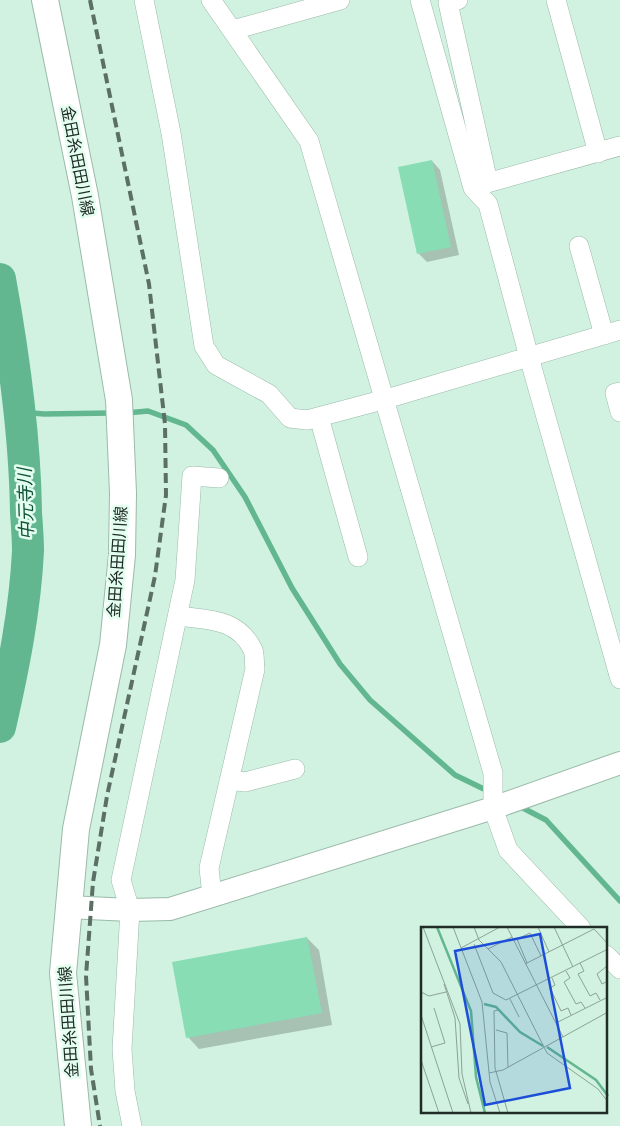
<svg xmlns="http://www.w3.org/2000/svg" width="620" height="1126" viewBox="0 0 620 1126" font-family="'Varela Round','Noto Sans JP',sans-serif">
<style>
.shadow{fill:#0003}
.lines{fill:none;stroke-linecap:round;stroke-linejoin:round}
.stream{stroke:#62b790;stroke-width:5.5}
.river{stroke:#62b790;stroke-width:32}
.building{fill:#88ddb5}
.minor-casing{stroke:#9bbaaa;stroke-width:20}
.tertiary-casing{stroke:#9bbaaa;stroke-width:24}
.secondary-casing{stroke:#9bbaaa;stroke-width:28}
.minor{stroke:#fff;stroke-width:19}
.tertiary{stroke:#fff;stroke-width:22}
.secondary{stroke:#fff;stroke-width:26}
.rail{stroke:#5b6f65;stroke-width:4;stroke-dasharray:10 5;stroke-linecap:butt}
.labels{text-anchor:middle;dominant-baseline:central;stroke-width:5;stroke-linejoin:round;paint-order:stroke}
.street-label{font-size:16px;fill:#202d27;stroke:#e3fdef}
.water-label{font-size:18px;font-style:italic;fill:#0c5138;stroke:#e3fdef}
.inset-river{fill:none;stroke:#62b790;stroke-width:2.5}
.inset-road{fill:none;stroke:#8aa396;stroke-width:1}
.view{fill:#1d4ed8;fill-opacity:0.15;stroke:#1d4ed8;stroke-width:2.5}
.inset-edge{fill:none;stroke:#202d27;stroke-width:2.5}
</style>
<rect width="100%" height="100%" fill="#d1f2e0"/>
<path class="shadow" d="M432 161 440 170 459 255 427 262 419 254Z
M307 938 319 950 332 1025 199 1049 188 1037Z"/>
<g class="lines">
<path class="stream" d="M20 412 44 414 112 413
M126 413 148 411 186 425 213 450 245 497 292 588 340 664 370 700 455 775 490 792
M519 806 546 820 620 901"/>
<path class="river" d="M0 279C14 356 25 435 26 513 27 526 28 539 28 551 25 611 13 670 0 727"/>
</g>
<path class="building" d="M432 160 451 247 417 254 398 167Z
M307 937 322 1013 186 1038 172 962Z"/>
<g class="lines">
<g class="minor-casing">
<path id="minor" d="M144 0 171 133 204 346 216 365 269 394 290 418 307 420 386 399 620 330
M211 0 309 141 493 773V808L508 850 581 928
M420 0 473 188 488 204 529 357 620 679
M458 0 448 3 488 182
M556 0 598 153
M233 30 340 0
M476 186 620 146
M579 246 604 335
M620 392 615 393 620 412
M319 417 358 557
M178 616C208 620 238 618 253 650 255 655 254 663 255 669L209 868 212 896
M229 780 245 782 295 769
M606 955 620 969
M132 1126 125 1091 122 1049 130 910 121 880 185 580 192 476 219 478"/>
</g>
<g class="tertiary-casing">
<path id="tertiary" d="M68 907 130 910 170 909 493 808 620 763"/>
</g>
<g class="secondary-casing">
<path id="secondary" d="M45 0 85 196 119 400 123 493 122 555 113 645 76 829 63 973 78 1126"/>
</g>
<use href="#minor" class="minor"/>
<use href="#tertiary" class="tertiary"/>
<use href="#secondary" class="secondary"/>
<path class="rail" d="M90 0 149 284 165 424 166 495 155 576 107 796 93 882 86 976 91 1069 100 1126"/>
</g>
<g class="labels">
<g class="street-label">
<text transform="translate(77 161) rotate(79)">金田糸田田川線</text>
<text transform="translate(118 562) rotate(-86)">金田糸田田川線</text>
<text transform="translate(69 1022) rotate(-94)">金田糸田田川線</text>
</g>
<g class="water-label">
<text transform="translate(26 504) rotate(-92)">中元寺川</text>
</g>
</g>
<g transform="translate(421 927)">
<rect width="186" height="186" fill="#d1f2e0"/>
<path class="inset-river" d="M16 0 50 84 55 150 64 186M63 77 75 80 99 105 122 119M126 120 175 153 187 169"/>
<path class="inset-road" d="M2 0 39 97 41 147 50 186M32 0 61 75 69 155 79 186M53 0 58 13 80 35 126 126 177 162 187 175M86 0 142 110M117 0 128 25M133 0 152 40M53 17 72 66 85 73 187 22M40 21 79 0M67 22 91 10M106 36 96 12 109 6 120 29M159 36 163 44 157 47 169 69 175 66 179 73M104 37 173 2 187 17M186 39 176 47 181 57 187 54M145 44 149 51 143 55 155 77 160 75 164 81M131 51 134 58 129 61 140 84 147 81 150 88M23 57 34 91 38 151 47 177M0 65 8 69 25 65M89 72 98 90M77 83 73 84 74 141 87 186M0 88 32 186M135 96 187 70M75 103 86 106 87 140M10 120 24 116 13 81M0 133 18 186M68 146 82 143 187 85"/>
<path class="view" d="M119 7 149 161 64 178 34 24Z"/>
<rect width="186" height="186" class="inset-edge"/>
</g>
</svg>
